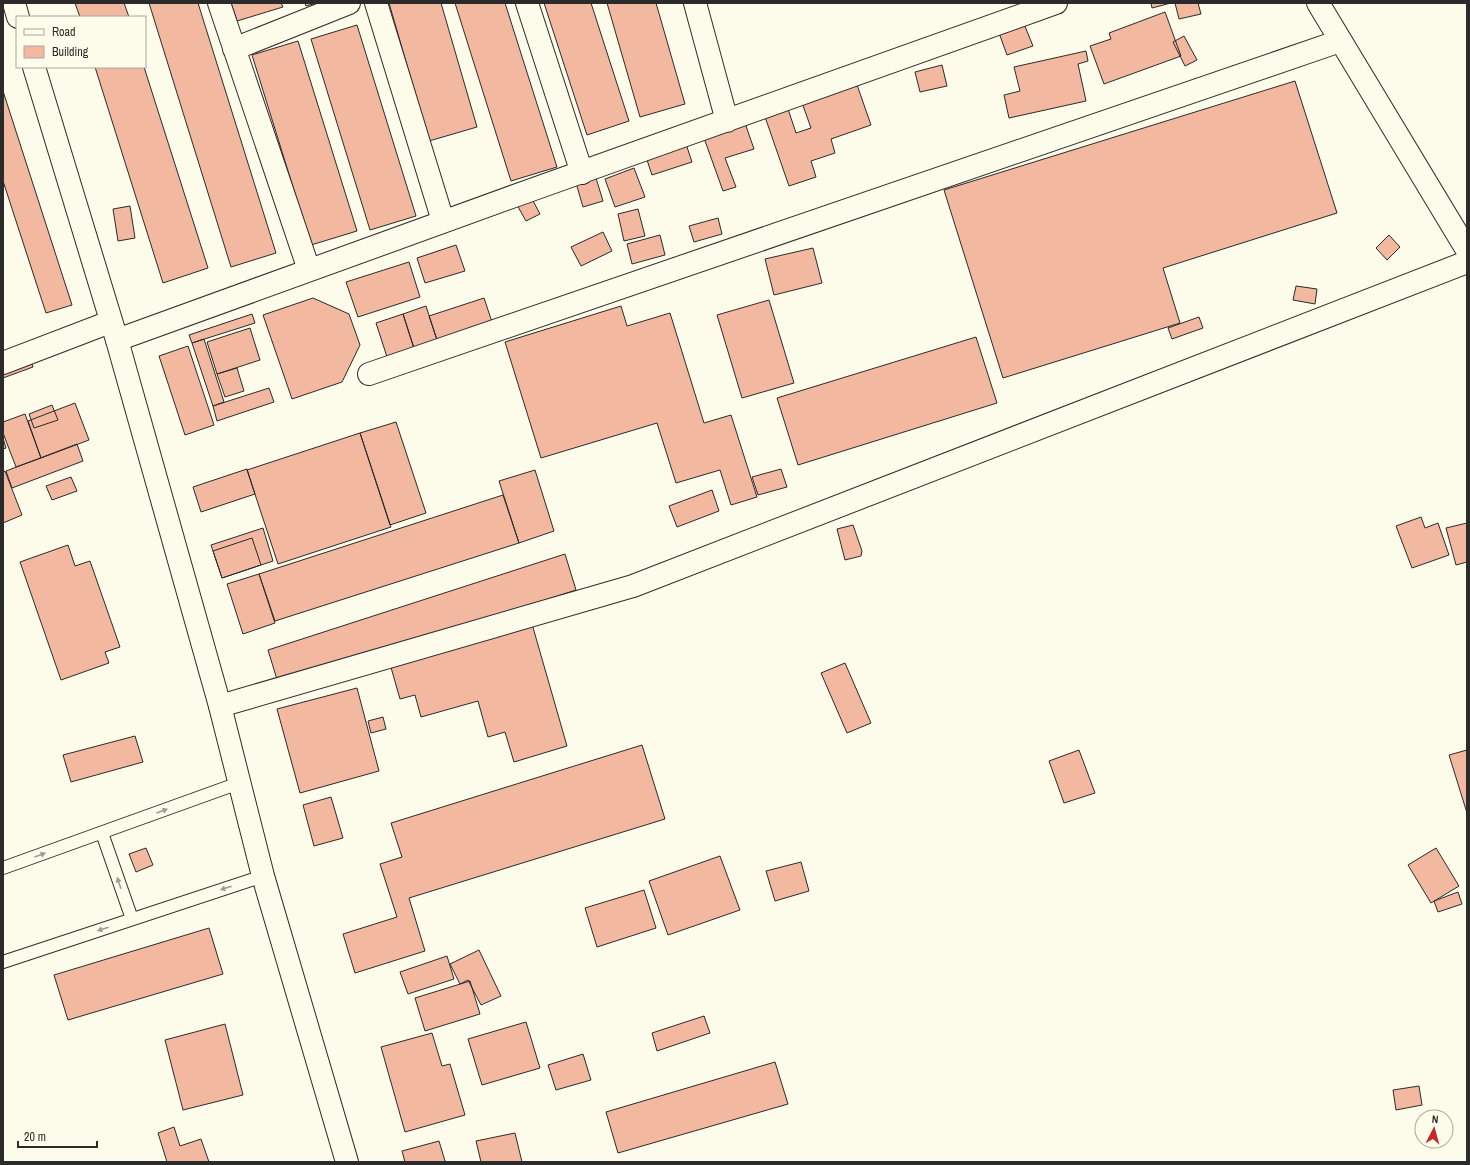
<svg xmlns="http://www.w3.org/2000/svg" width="1470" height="1165" viewBox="0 0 1470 1165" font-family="'Archivo Narrow',sans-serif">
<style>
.building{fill:#f2b8a0;stroke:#2b2b2b}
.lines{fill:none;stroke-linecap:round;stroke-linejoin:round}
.service-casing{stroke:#2b2b2b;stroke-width:14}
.minor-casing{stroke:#2b2b2b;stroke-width:24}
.tertiary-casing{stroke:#2b2b2b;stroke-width:24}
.secondary-casing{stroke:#2b2b2b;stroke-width:24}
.service{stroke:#fdfbea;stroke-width:12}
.minor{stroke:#fdfbea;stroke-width:22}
.tertiary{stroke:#fdfbea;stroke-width:22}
.secondary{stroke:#fdfbea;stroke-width:22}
.oneway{fill:#9e9d94}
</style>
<rect width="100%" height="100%" fill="#fdfbea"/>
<path class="building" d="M75 3H124L129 17H80Z
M149 3H198L276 253 231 267Z
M231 3H281L283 7 237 21Z
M305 3H317L306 6Z
M389 3H441L477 127 429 141Z
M455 3H505L557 167 511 181Z
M544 3H591L629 121 587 135Z
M607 3H656L685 104 640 117Z
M1151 3H1171L1152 8Z
M1175 3H1198L1201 14 1179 19Z
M1165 12 1181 56 1104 84 1090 46 1111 39 1109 33Z
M1024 24 1033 46 1007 55 999 33Z
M357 25 416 216 370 230 311 39Z
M1184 36 1197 60 1185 66 1173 42Z
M298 41 357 231 311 245 252 55Z
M1086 51 1088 61 1078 64 1086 101 1009 118 1004 95 1020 91 1014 67Z
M942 65 947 86 920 92 915 72Z
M95 67H144L208 268 163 283Z
M1295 81 1337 213 1163 268 1180 323 1003 378 944 190Z
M856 82 871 125 831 139 835 153 811 161 816 177 789 186 764 114 787 106 796 133 811 128 801 100Z
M3 91 72 305 46 313 3 181Z
M745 123 754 149 725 158 736 187 723 191 704 138Z
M686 144 692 162 652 175 646 157Z
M634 168 645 197 615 207 605 179Z
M596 178 603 201 583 207 576 183Z
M531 197 540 214 526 221 517 205Z
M130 206 135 238 118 241 113 209Z
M638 209 645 236 624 241 618 214Z
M718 218 722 234 694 242 689 226Z
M603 232 612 251 581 266 571 247Z
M660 235 665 255 632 264 627 244Z
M1389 235 1400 247 1387 260 1376 248Z
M456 245 465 271 425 283 417 258Z
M813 248 822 283 774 295 765 259Z
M409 262 420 297 358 317 346 282Z
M1296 286 1317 289 1315 304 1293 300Z
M313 298 349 314 360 345 342 382 292 399 263 315Z
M484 298 492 322 437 340 429 316Z
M769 300 794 383 742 398 717 315Z
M426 306 437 340 414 348 403 314Z
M621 306 627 326 670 313 704 423 731 415 757 497 731 505 720 470 676 483 657 423 541 458 505 342Z
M252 314 255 323 192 343 189 335Z
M403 314 415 352 388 360 376 323Z
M1199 317 1203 328 1172 339 1168 328Z
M250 328 260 360 217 374 207 342Z
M976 337 997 403 798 465 777 398Z
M204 339 224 402 213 406 192 343Z
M188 346 214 425 185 435 159 356Z
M30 359 33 367 3 378V369Z
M237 368 244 391 225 397 217 374Z
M269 388 274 402 217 421 213 406Z
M75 403 89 440 41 458 28 421Z
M52 405 58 420 34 428 29 414Z
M25 414 41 458 16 467 3 433V422Z
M396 422 426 513 390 525 360 433Z
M360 433 391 527 278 564 247 470Z
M3 438 6 448 3 449Z
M77 444 83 461 12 488 6 471Z
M247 469 255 494 201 512 193 487Z
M781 469 787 487 758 495 752 477Z
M535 470 554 531 519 543 499 481Z
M5 471 22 515 3 523V472Z
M71 477 77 491 52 500 46 486Z
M712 490 719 511 677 527 669 506Z
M503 495 519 543 275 621 259 574Z
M1421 517 1425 528 1438 523 1449 555 1412 568 1396 526Z
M1467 523V562L1456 565 1446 528Z
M853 525 862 551 861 556 845 560 837 529Z
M263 528 273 561 222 578 211 545Z
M252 538 261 565 222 578 213 551Z
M68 545 75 566 90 561 120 647 105 652 109 663 61 680 20 562Z
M565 554 576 590 279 686 268 650Z
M259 574 275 623 243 634 227 584Z
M532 624 567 746 514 762 505 732 488 737 478 701 421 717 415 695 400 699 390 664Z
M845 663 871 723 847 733 821 673Z
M357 688 379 771 300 793 277 709Z
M383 717 386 729 371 733 368 721Z
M135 736 143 762 71 782 63 755Z
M642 745 665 819 409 898 425 951 355 973 343 934 397 917 380 864 402 857 391 823Z
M1079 750 1095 793 1064 803 1049 761Z
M1467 750V813L1449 755Z
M331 797 343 838 314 846 303 805Z
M146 848 153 865 136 872 129 854Z
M1436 848 1459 886 1431 903 1408 865Z
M720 856 740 910 668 935 649 881Z
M801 862 809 891 775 901 766 871Z
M644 890 656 928 597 947 585 908Z
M1458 892 1462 904 1438 912 1434 901Z
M209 928 223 974 68 1020 54 975Z
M479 950 501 996 481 1005 468 980 460 984 450 964Z
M447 956 454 979 408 994 400 972Z
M470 981 480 1014 425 1031 415 998Z
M704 1016 710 1033 657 1051 652 1033Z
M526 1022 540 1068 482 1085 468 1039Z
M225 1024 243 1095 183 1110 165 1040Z
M432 1033 442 1066 450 1064 465 1115 405 1132 381 1047Z
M583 1054 591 1080 556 1090 548 1065Z
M775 1062 788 1104 618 1153 606 1112Z
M1419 1086 1422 1105 1396 1110 1393 1090Z
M174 1127 180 1146 201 1139 209 1162H167L158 1133Z
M515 1133 522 1162H481L476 1141Z
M439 1141 445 1161 447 1162H405L402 1151Z"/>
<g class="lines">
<g class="service-casing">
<path id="service" d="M102 833 132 919
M3 868 239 783
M3 962 263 876"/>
</g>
<g class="minor-casing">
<path id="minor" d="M219 3 309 270
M376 3 443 221
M527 3 582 173
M695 3 727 121
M234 49 349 3
M117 340C429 225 743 115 1056 3
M3 363 110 322
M369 374 1340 41
M220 706 633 586 1467 262"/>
</g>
<g class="tertiary-casing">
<path id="tertiary" d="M1318 3 1467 250"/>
</g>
<g class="secondary-casing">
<path id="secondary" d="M14 3 18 17
M34 67 117 340 220 706 263 876 347 1162"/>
</g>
<use href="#service" class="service"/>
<use href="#minor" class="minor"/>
<use href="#tertiary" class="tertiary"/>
<use href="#secondary" class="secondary"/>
</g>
<defs><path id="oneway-solid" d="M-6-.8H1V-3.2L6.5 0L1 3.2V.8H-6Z"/></defs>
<g class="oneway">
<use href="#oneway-solid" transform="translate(162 811) rotate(-20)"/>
<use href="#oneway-solid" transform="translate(40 855) rotate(-20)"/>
<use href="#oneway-solid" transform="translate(119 883) rotate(-109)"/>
<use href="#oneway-solid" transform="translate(226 888) rotate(162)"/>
<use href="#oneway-solid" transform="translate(103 929) rotate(162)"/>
</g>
<rect width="1470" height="1165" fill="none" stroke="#2b2b2b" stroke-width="8"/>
<rect x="16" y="16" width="130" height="52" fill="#fdfbea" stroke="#a9a89e"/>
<rect x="24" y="29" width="20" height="6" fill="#fdfbea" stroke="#a9a89e"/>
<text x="52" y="36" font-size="12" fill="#2b2b2b">Road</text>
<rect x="24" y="46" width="20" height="12" fill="#f2b8a0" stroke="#a9a89e"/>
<text x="52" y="56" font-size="12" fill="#2b2b2b">Building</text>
<g transform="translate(1434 1129) rotate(6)"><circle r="19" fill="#fdfbea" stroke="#a9a89e"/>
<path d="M0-3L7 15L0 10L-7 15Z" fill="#c62828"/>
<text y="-6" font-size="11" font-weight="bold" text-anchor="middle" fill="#2b2b2b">N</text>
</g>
<path d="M18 1141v6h79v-6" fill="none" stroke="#2b2b2b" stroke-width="2"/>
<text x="24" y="1141" font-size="12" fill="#2b2b2b" stroke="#fdfbea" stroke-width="3" paint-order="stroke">20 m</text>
</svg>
